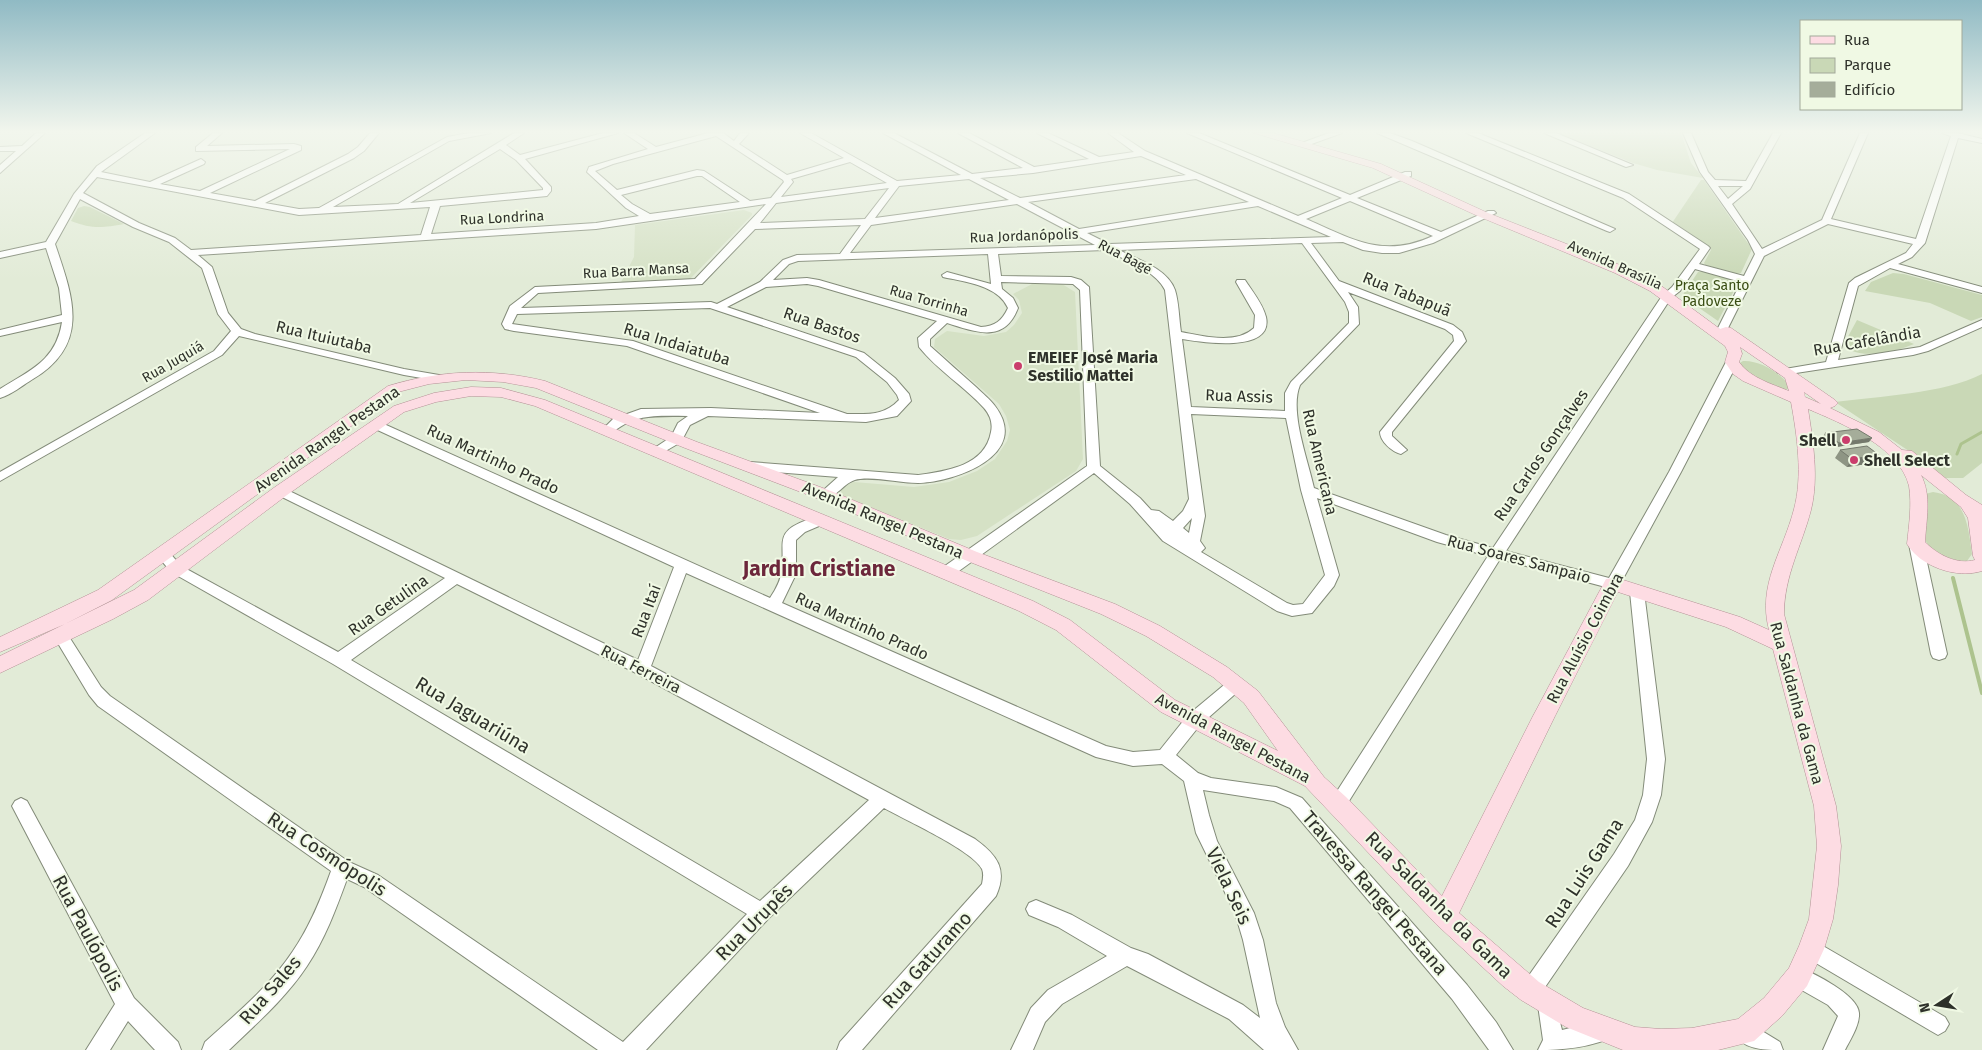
<svg xmlns="http://www.w3.org/2000/svg" width="1982" height="1050" viewBox="0 0 1982 1050" font-family="'Fira Sans',sans-serif">
<style>
.built{fill:#d5e1c5}
.green{fill:#c9d8b6}
.lines{fill:none;stroke-linecap:round;stroke-linejoin:round}
.stream-far1{stroke:#adc38e;stroke-width:3}
.stream{stroke:#adc38e;stroke-width:4}
.minor-casing{stroke:#838b79;stroke-width:2}
.major-casing{stroke:#b49196;stroke-width:1}
.minor{fill:#fff;fill-rule:evenodd}
.major{fill:#fddce3;fill-rule:evenodd}
.wall{fill:#8e9584}
.shaded-wall{fill:#74796c}
.building{fill:#a5ad9a;stroke:#74796c}
.poi-dot{fill:#ca3d6c;stroke:#f0f9e4;stroke-width:2}
.labels{text-anchor:middle;dominant-baseline:central;stroke-width:4;stroke-linejoin:round;paint-order:stroke}
.far-street-label{font-size:14px;fill:#2e312a;stroke:#f0f9e4}
.far-park-label{font-size:14px;fill:#394d13;stroke:#f0f9e4}
.street-label{font-size:16px;fill:#2e312a;stroke:#f0f9e4}
.poi-label{font-size:16px;font-weight:bold;fill:#2e312a;stroke:#f0f9e4;text-anchor:start}
.near-street-label{font-size:19px;fill:#2e312a;stroke:#f0f9e4}
.district-label{font-size:21px;font-weight:bold;fill:#6c273b;stroke:#f0f9e4}
</style>
<rect width="100%" height="100%" fill="#e2ebd7"/>
<path class="built" d="M744 210 752 213V215L687 282 620 284 634 257 635 225Z
M1032 284H1062L1075 292 1083 459 1076 471 977 536 961 540 949 539 841 495V487L854 482 914 487 949 482 977 471 995 459 1007 441 1010 430 1006 416 999 404 934 347 935 339 947 331 984 336 1006 332 1014 325 1022 313 1019 300 1013 294Z"/>
<path class="green" d="M1558 133H1681L1691 163 1703 178 1657 170 1633 163Z
M1701 180H1704L1752 249 1741 273 1733 274 1706 266 1704 263 1711 250 1710 247 1672 223Z
M84 206 90 207 124 224C102 228 92 229 71 221L78 208Z
M1698 272C1709 271 1730 275 1738 283L1718 321 1682 296Z
M1893 273 1904 274 1982 295V317L1971 321 1930 303 1865 291 1871 282Z
M1857 320 1914 344C1899 351 1854 362 1844 344Z
M1743 361C1759 360 1779 372 1788 384V389C1769 392 1751 375 1738 364Z
M1982 374V463L1963 478H1944L1915 455 1835 402C1879 396 1943 394 1982 374Z
M1933 492C1967 496 1968 528 1972 554L1967 561C1918 560 1921 533 1925 494Z"/>
<g class="lines">
<path class="stream-far1" d="M1957 454 1961 444 1982 432"/>
<path class="stream" d="M1953 578 1982 693"/>
<g class="minor-casing">
<path id="minor" d="M36 133H45L0 173V165L16 151H0V147L22 146Z
M145 133H155L101 172 150 182 201 159 205 162 204 164 160 184 200 191 290 149 196 151V147L213 133H222L207 146 294 144 301 146V150L210 193 255 201 348 154 358 147 370 133H379L364 151 354 158 265 203 299 209 319 208 447 137 469 133H491L449 141 333 207 398 204 514 133H524L506 145 520 155 603 133H618L525 159 551 187V191L547 196 440 206 431 234 596 223 639 216 626 208 587 172 589 167 648 149 624 133H634L656 147 708 133H723L734 141 740 133H749L739 144 787 175 844 158 800 133H811L897 181 961 175 883 133H894L972 174 1023 168 958 133H969L1034 167 1089 159 1037 133H1048L1099 157 1134 152 1108 133H1118L1145 151 1298 216 1342 198 1187 133H1199L1350 195 1405 172H1411V176L1357 198 1441 232 1488 211H1494L1496 213 1433 243 1399 253H1382L1363 250 1343 242 1311 243 1339 281 1453 325 1462 332 1466 341 1392 432V436L1407 450 1401 454C1392 452 1380 441 1380 432L1454 341 1453 335 1445 329 1348 292 1358 307 1359 324 1300 385C1289 411 1308 460 1314 488L1446 535 1493 548 1662 296 1672 287 1700 249 1623 198 1466 133H1478L1629 194 1708 246 1710 248 1699 264 1744 276 1755 254 1748 240 1700 172 1683 133H1691L1708 172 1715 180 1746 181 1773 133H1781L1750 189 1732 204 1762 249 1822 220 1860 133H1868L1831 219 1916 239 1951 136 1942 133H1958L1982 139V143L1958 138 1925 243 1912 257 1898 264 1982 287V293L1890 268 1858 286 1838 360 1920 347 1982 320V327L1928 351 1913 355 1783 375 1777 372 1779 370 1826 362 1849 283 1855 278 1906 253 1913 244 1828 224 1764 256 1728 328 1723 331 1718 328 1741 282 1695 269 1680 291 1671 298 1506 551 1609 578 1669 472 1726 362 1728 360H1736L1738 362 1681 472 1618 588 1613 589 1500 559 1344 809 1338 812 1332 809 1329 804 1332 799 1488 556 1437 542 1317 498 1339 575 1334 586 1312 613 1292 616 1277 611 1163 541 1130 504 1094 473 952 576H942L940 572 942 568 1087 466 1080 290 1073 284 1001 282 1002 289 1013 298 1018 308C1004 344 976 332 947 323L930 339V346C946 360 961 374 976 387 982 393 990 399 995 406 1032 455 955 482 918 483 899 483 879 477 860 479 845 480 839 496 825 499L818 495 838 477 750 470 744 466 750 462 918 475C947 471 985 466 991 432 993 423 990 415 984 408 964 386 937 370 919 347L918 338 937 321 818 286 807 284 766 287 727 307 864 353 895 378 909 394 911 401 897 416 866 422 708 416 690 425 681 442 657 456 653 455 651 452 653 449 671 437 678 423 688 416C659 416 634 413 611 434H603L601 431 613 419 641 409 711 408 820 413 627 346 514 331 505 329 502 324 510 306 535 287 695 279 766 204 596 229 198 255 212 267 228 313 241 329 255 334 404 369 439 375 445 378 439 381 404 375 239 336 222 355 0 481V472L214 351 231 331 218 314 202 268 169 242 133 227 80 199 55 244C73 297 91 344 33 379 23 385 11 395 0 398V389C30 370 56 361 62 322L0 336V330L62 315 59 288 46 248 0 258V252L46 242 74 194 97 166ZM716 136 783 180 784 182 771 198 750 201 704 171 697 170 617 190 595 171 613 164ZM500 149 516 160 543 188V190L410 203ZM1141 156 1186 175 1020 198 980 178 1033 173ZM850 162 887 183 781 197 793 182 791 179ZM697 176H702L740 202 650 214 632 204 621 195ZM97 177 299 215 430 207 421 235 191 250 175 238 139 223 83 193ZM969 179 1009 200 875 218 899 186ZM1196 179 1249 202 1079 229 1028 202ZM1718 186H1743L1728 199ZM889 188 865 219 760 223 776 203ZM1350 201 1433 236C1383 259 1352 239 1306 219ZM1017 204 1095 245 850 253 871 225ZM1258 206 1331 237 1109 244 1087 233ZM861 225 840 254 797 255 783 260 760 282 717 304 711 302 521 308 538 293 702 284 755 229ZM1302 243 1345 302 1349 312V323L1291 382 1285 393V411L1191 407 1182 339C1200 342 1274 354 1266 317 1263 304 1252 291 1245 280H1237L1236 282 1255 315 1254 328C1236 345 1203 336 1181 332 1179 319 1179 303 1175 290 1168 269 1137 259 1119 250ZM1105 250C1125 260 1155 270 1165 290L1189 499 1183 511 1173 521 1159 511 1151 510 1140 498 1100 466 1089 287 1081 280 1071 277 1001 276 998 254ZM988 254 991 284 947 272 942 275 943 277C965 282 998 285 1008 308 1002 321 995 326 981 327L819 280 807 278 773 280 789 264 798 261ZM710 308 856 357 887 382 897 395 899 400C884 416 868 414 847 414L633 341 512 324 517 314ZM1191 414 1286 418 1301 490 1325 575 1303 604 1293 605 1287 603 1201 552 1205 548 1200 541 1205 516ZM1192 518 1189 533 1183 528Z
M1329 133H1342L1306 146 1299 144Z
M1377 133H1390L1412 141 1615 229 1610 232 1607 231Z
M1544 133H1556L1633 165 1626 167Z
M375 420 770 598C776 589 781 580 782 569 785 542 774 532 807 520 813 518 819 515 826 517L828 520 826 523 805 532 796 540V574L782 603 1106 746 1133 752 1160 750 1188 715 1230 680 1236 678 1242 680 1244 684 1242 688 1200 725 1176 755 1198 773 1211 778 1276 787 1302 798 1467 985 1496 1022 1513 1050H1489L1452 999 1290 808 1274 801 1203 790 1209 815 1217 841 1254 913 1263 940 1276 1003 1285 1027 1298 1050H1264L1229 1019 1127 966 1062 1004 1045 1022 1033 1050H1011L1031 1008 1048 990 1107 956 1058 927 1029 915 1026 909 1029 903 1036 900 1072 915 1131 948 1148 954 1243 1005 1260 1018 1243 940 1235 913 1196 833 1184 781 1162 764 1133 766 1096 757 686 573 651 666 975 839C997 855 1008 869 996 896L862 1050H837L840 1042 982 884C983 879 984 874 982 869 972 850 905 820 884 808L769 918 646 1050H598L364 887 347 879C336 909 325 939 307 966 286 998 256 1024 229 1050H202L205 1042C236 1014 270 986 293 951 310 926 321 899 331 871L98 706 89 695 56 640 53 636 56 632 61 630 66 632 101 687 110 696 349 862 378 875 623 1042 747 914 333 664 171 572 156 554 158 551H168L181 566 338 652 445 578 276 494 274 491 281 487 638 660 674 567 371 427 369 424ZM457 584 636 673 869 800 760 901 351 660Z
M1916 539 1921 541 1923 544 1947 654 1945 658 1939 660 1933 658 1931 654 1909 544 1911 541Z
M1637 587 1642 588 1644 592 1665 759 1661 795 1652 822 1628 866 1541 993 1546 991 1553 994 1562 1030 1603 1020 1610 1024 1614 1031 1610 1038C1587 1048 1563 1050 1538 1050L1543 1040 1537 998 1530 1001 1523 998 1520 991 1523 984 1614 854 1635 820 1643 795 1647 759 1630 592 1632 588Z
M21 798 27 801 134 998 178 1042 181 1050H155L128 1021 110 1050H86L115 1004 12 806 15 801Z
M1811 939 1945 1017 1949 1024 1945 1031 1938 1035 1931 1031 1804 956 1801 949 1804 942Z
M1798 967C1814 973 1858 995 1859 1013 1860 1025 1850 1040 1845 1050H1823L1838 1016 1828 1005 1791 984 1788 977 1791 970Z
M1744 1020 1780 1042 1783 1050C1763 1050 1742 1050 1733 1031L1737 1024Z"/>
</g>
<g class="major-casing">
<path id="major" d="M1254 133H1273L1381 164 1488 213 1625 267 1660 285 1720 329 1726 327 1731 328 1835 400 1838 403 1835 406 1830 408 1879 432 1902 450 1912 451 1966 495 1982 505V571C1957 579 1921 567 1907 544 1909 525 1912 505 1909 486 1900 447 1841 423 1808 409 1813 441 1819 478 1811 510 1802 545 1784 576 1784 614L1836 806 1841 846 1838 885 1833 919 1824 949 1807 986 1782 1016 1754 1041 1718 1050H1623L1566 1027 1521 1000 1503 986 1436 924 1305 786 1161 712 1056 630 1019 611 535 406 501 397 471 396 436 402 404 412 287 495 148 600 113 619 0 673V656L134 590 275 487 394 406 434 393 471 387 501 388 545 400 1033 601 1070 620 1175 700 1278 751 1244 703 1213 677 1146 636 1101 614 965 560 819 499 685 448 536 388 503 382 466 380 429 384 398 392 112 600 65 624 0 652V637L98 590 388 386C440 370 492 368 545 381L697 442 831 491 977 552 1115 604 1160 626 1227 667 1258 691 1324 777 1346 797 1442 896 1533 716 1606 579 1613 578 1620 579 1740 617 1769 630C1757 584 1783 552 1794 509 1803 476 1797 435 1791 402L1743 381 1733 374 1725 362 1728 352 1725 346 1650 291 1615 273 1480 217 1373 168ZM1740 347 1785 378 1789 391C1772 384 1750 378 1739 362L1742 354ZM1804 392 1821 404 1805 397ZM1921 475 1961 507 1968 518 1973 556 1975 560C1957 565 1938 555 1925 542 1926 521 1932 495 1921 475ZM1618 592 1726 627 1773 649 1814 806 1817 846 1809 919 1799 946 1789 968 1764 998 1738 1019 1692 1028 1661 1029 1635 1027 1583 1008 1539 982 1459 913 1555 716Z"/>
</g>
<use href="#minor" class="minor"/>
<use href="#major" class="major"/>
</g>
<path class="wall" d="M1825 433 1869 442 1836 447 1823 437Z
M1840 450 1879 455 1873 463 1847 467 1835 458Z"/>
<path class="shaded-wall" d="M1872 438 1869 442 1836 447 1839 443Z
M1879 455 1873 463 1847 467 1852 459Z"/>
<path class="building" d="M1857 429 1872 438 1839 443 1825 433Z
M1867 446 1879 455 1852 459 1840 450Z"/>
<linearGradient id="sky" x2="0" y2="1"><stop stop-color="#90bac4"/><stop offset="0.47" stop-color="#f2f6ed"/><stop offset="1" stop-color="#f2f6ed" stop-opacity="0"/></linearGradient>
<rect width="1982" height="280" fill="url(#sky)"/>
<g class="poi-dot">
<circle cx="1018" cy="366" r="5"/>
<circle cx="1846" cy="440" r="5"/>
<circle cx="1854" cy="460" r="5"/>
</g>
<g class="labels">
<g class="far-street-label">
<text transform="translate(502 218) rotate(-3)">Rua Londrina</text>
<text transform="translate(1024 236) rotate(-2)">Rua Jordanópolis</text>
<text transform="translate(1125 257) rotate(28)">Rua Bagé</text>
<text transform="translate(1615 265) rotate(24)">Avenida Brasília</text>
<text transform="translate(636 271) rotate(-3)">Rua Barra Mansa</text>
<text transform="translate(929 301) rotate(16)">Rua Torrinha</text>
<text transform="translate(173 362) rotate(-30)">Rua Juquiá</text>
</g>
<g class="far-park-label">
<text x="1712" y="285">Praça Santo<tspan x="1712" dy="16">Padoveze</tspan></text>
</g>
<g class="street-label">
<text transform="translate(1407 294) rotate(22)">Rua Tabapuã</text>
<text transform="translate(822 325) rotate(19)">Rua Bastos</text>
<text transform="translate(324 337) rotate(13)">Rua Ituiutaba</text>
<text transform="translate(1867 341) rotate(-10)">Rua Cafelândia</text>
<text transform="translate(677 344) rotate(17)">Rua Indaiatuba</text>
<text transform="translate(1239 396) rotate(2)">Rua Assis</text>
<text transform="translate(327 439) rotate(-35)">Avenida Rangel Pestana</text>
<text transform="translate(1541 455) rotate(-56)">Rua Carlos Gonçalves</text>
<text transform="translate(493 459) rotate(25)">Rua Martinho Prado</text>
<text transform="translate(1320 462) rotate(77)">Rua Americana</text>
<text transform="translate(883 520) rotate(23)">Avenida Rangel Pestana</text>
<text transform="translate(1519 559) rotate(15)">Rua Soares Sampaio</text>
<text transform="translate(388 605) rotate(-35)">Rua Getulina</text>
<text transform="translate(646 611) rotate(-69)">Rua Itaí</text>
<text transform="translate(862 626) rotate(24)">Rua Martinho Prado</text>
<text transform="translate(1585 638) rotate(-62)">Rua Aluísio Coimbra</text>
<text transform="translate(641 669) rotate(27)">Rua Ferreira</text>
<text transform="translate(1797 703) rotate(75)">Rua Saldanha da Gama</text>
<text transform="translate(1233 738) rotate(28)">Avenida Rangel Pestana</text>
</g>
<g class="poi-label">
<text x="1028" y="357">EMEIEF José Maria<tspan x="1028" dy="18">Sestilio Mattei</tspan></text>
<text x="1836" y="440" text-anchor="end">Shell</text>
<text x="1864" y="460">Shell Select</text>
</g>
<g class="near-street-label">
<text transform="translate(473 715) rotate(31)">Rua Jaguariúna</text>
<text transform="translate(327 854) rotate(33)">Rua Cosmópolis</text>
<text transform="translate(1584 873) rotate(-57)">Rua Luis Gama</text>
<text transform="translate(1229 886) rotate(65)">Viela Seis</text>
<text transform="translate(1375 893) rotate(49)">Travessa Rangel Pestana</text>
<text transform="translate(1439 905) rotate(45)">Rua Saldanha da Gama</text>
<text transform="translate(754 922) rotate(-45)">Rua Urupês</text>
<text transform="translate(88 933) rotate(62)">Rua Paulópolis</text>
<text transform="translate(927 960) rotate(-48)">Rua Gaturamo</text>
<text transform="translate(270 990) rotate(-49)">Rua Sales</text>
</g>
<g class="district-label">
<text x="819" y="569">Jardim Cristiane</text>
</g>
</g>
<rect x="1800" y="20" width="162" height="90" fill="#f0f9e4" stroke="#a2a99a"/>
<rect x="1810" y="36" width="25" height="8" fill="#fddce3" stroke="#a2a99a"/>
<text x="1844" y="45" font-size="15" fill="#2e312a">Rua</text>
<rect x="1810" y="58" width="25" height="15" fill="#c9d8b6" stroke="#a2a99a"/>
<text x="1844" y="70" font-size="15" fill="#2e312a">Parque</text>
<rect x="1810" y="82" width="25" height="15" fill="#a5ad9a" stroke="#a2a99a"/>
<text x="1844" y="95" font-size="15" fill="#2e312a">Edifício</text>
<g transform="translate(1937 1005) rotate(258)" stroke="#f0f9e4" stroke-width="4" paint-order="stroke">
<path d="M0-4L9 19L0 12L-9 19Z" fill="#2e312a"/>
<text y="-8" font-size="14" font-weight="bold" text-anchor="middle" fill="#2e312a">N</text>
</g>
</svg>
